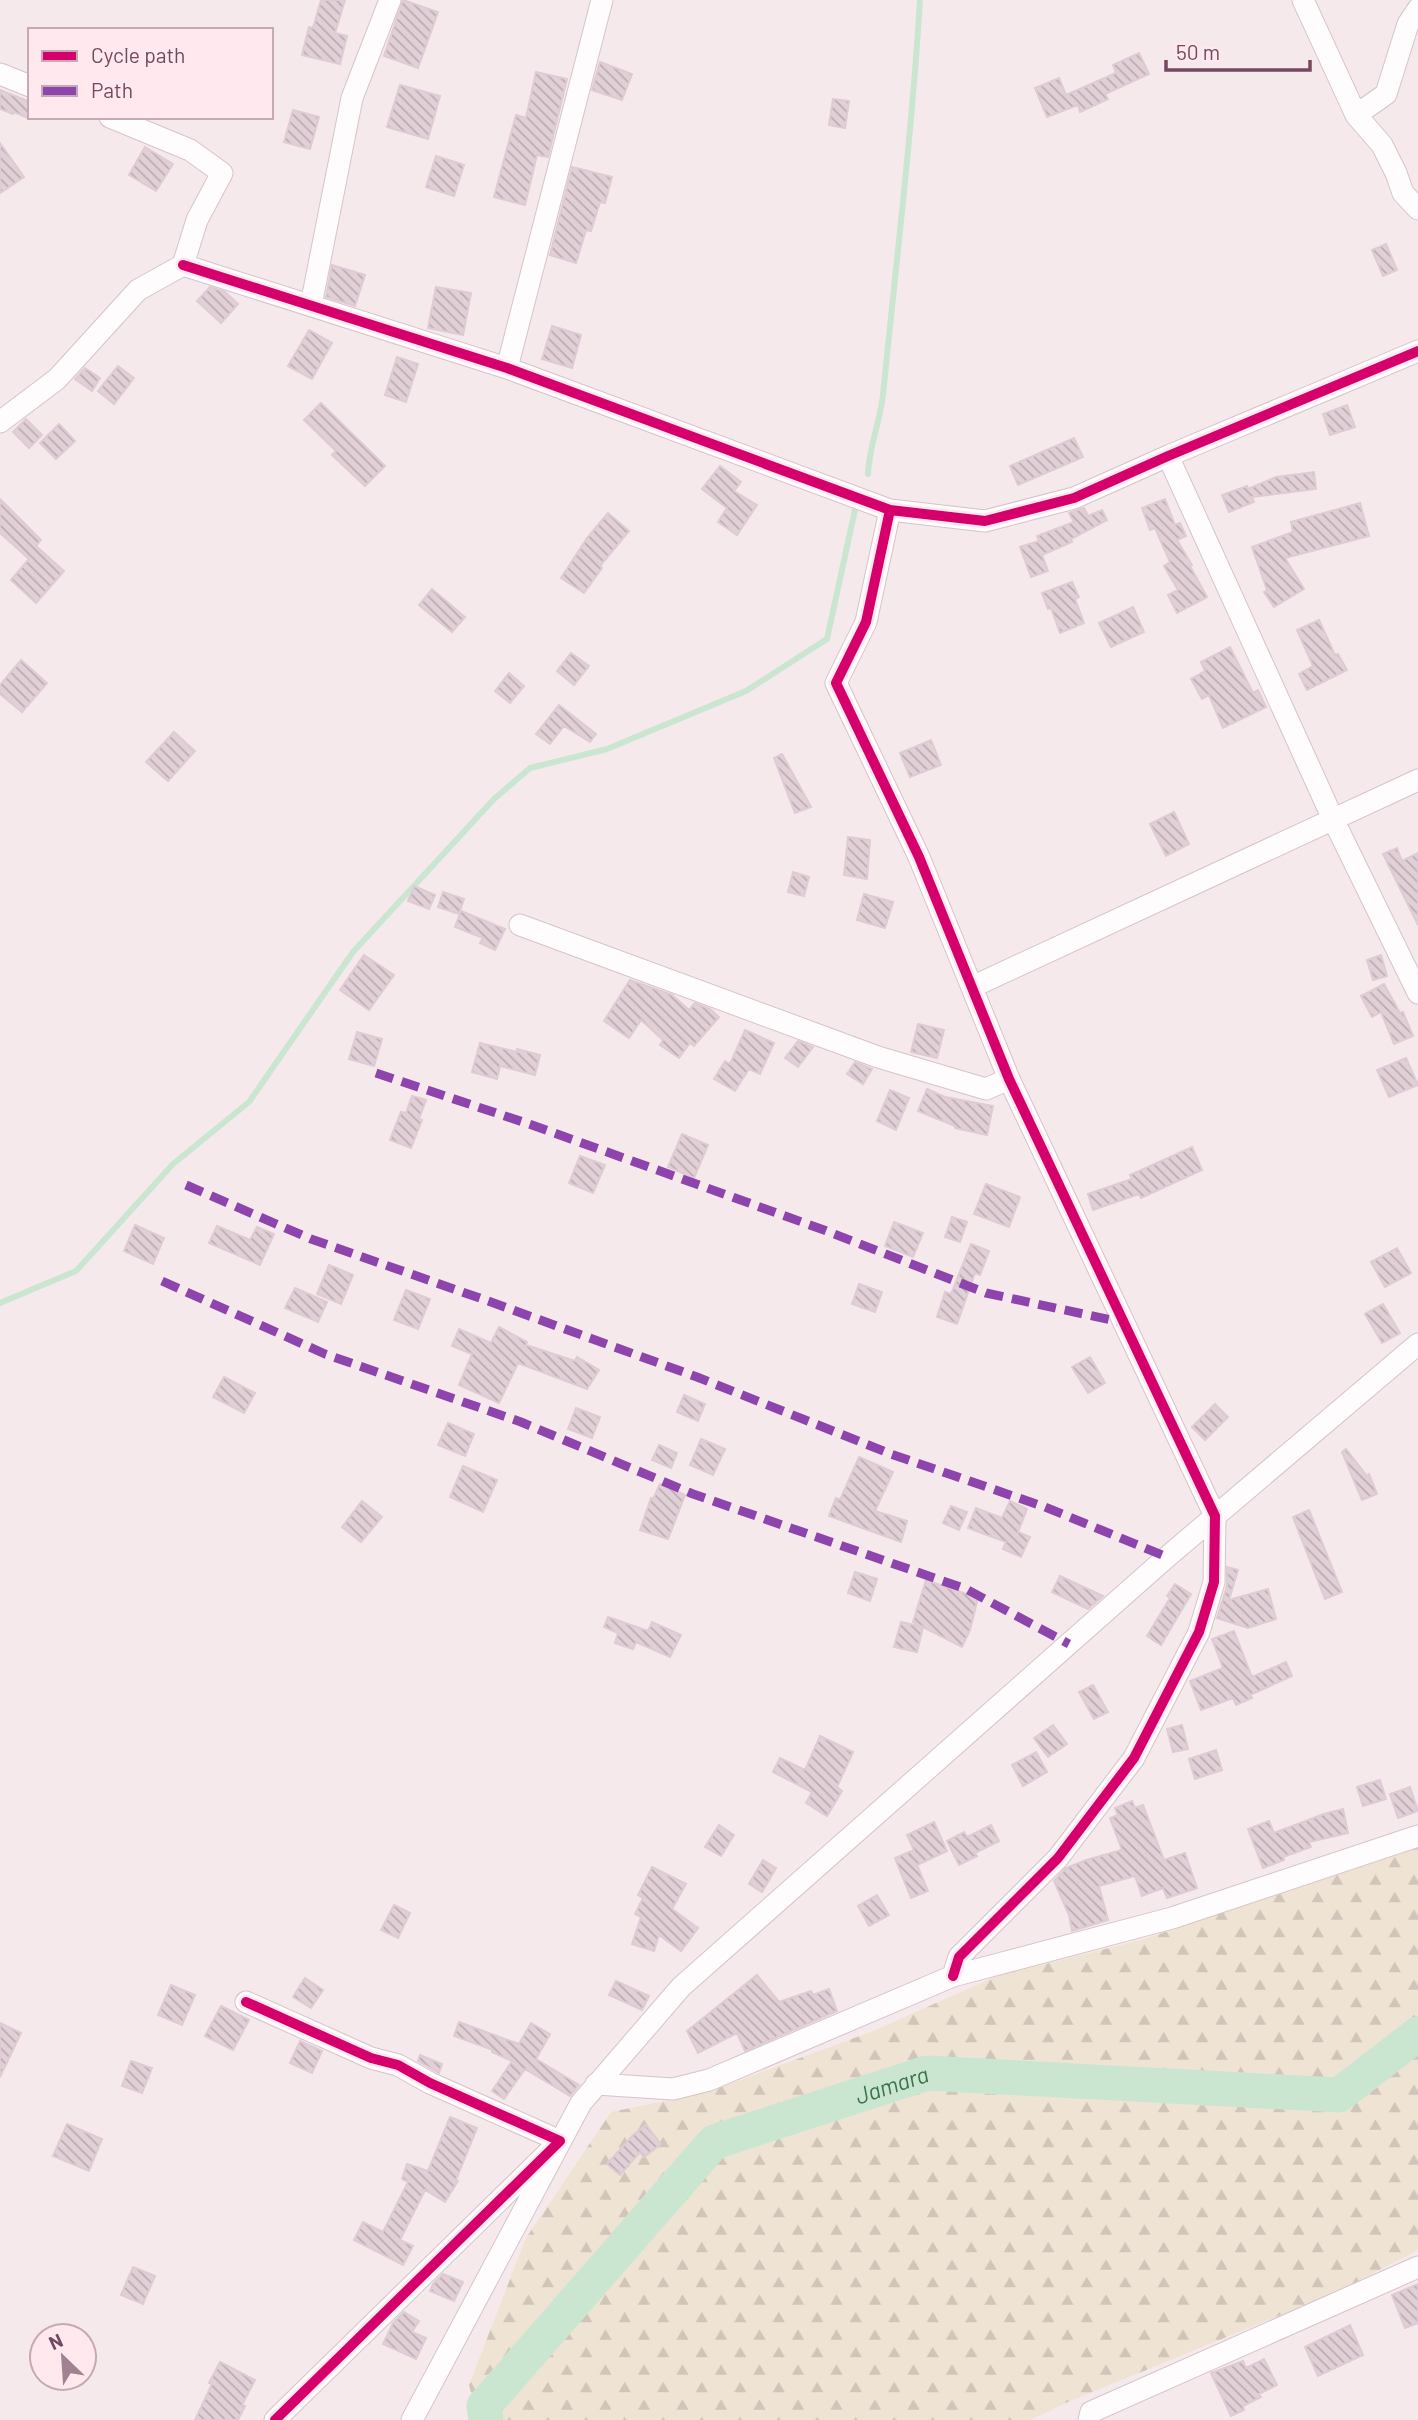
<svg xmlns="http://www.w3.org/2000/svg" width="1418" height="2420" viewBox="0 0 1418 2420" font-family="Barlow,sans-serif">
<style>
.forest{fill:url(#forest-firs)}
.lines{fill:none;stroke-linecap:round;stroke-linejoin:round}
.stream{stroke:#cae6d1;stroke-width:6}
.river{stroke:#cae6d1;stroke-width:35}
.building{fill:url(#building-back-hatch);stroke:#dfcbd3;stroke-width:2}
.minor-casing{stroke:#d5c4ca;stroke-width:23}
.minor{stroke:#fefcfc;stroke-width:21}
.quiet{stroke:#8e44ad;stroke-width:9;stroke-dasharray:18 9;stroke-linecap:butt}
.cycleway-casing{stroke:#ffe9ee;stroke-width:15}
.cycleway{stroke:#d6006c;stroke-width:10}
.labels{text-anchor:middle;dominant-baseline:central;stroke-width:5;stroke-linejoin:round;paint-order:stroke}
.water-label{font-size:23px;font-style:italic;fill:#3a724b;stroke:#ffe9ee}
</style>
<defs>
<pattern id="forest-firs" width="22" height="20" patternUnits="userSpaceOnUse" patternTransform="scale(1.75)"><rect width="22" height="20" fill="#efe4d4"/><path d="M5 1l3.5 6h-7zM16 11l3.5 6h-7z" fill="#d0c5b8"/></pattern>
<pattern id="building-back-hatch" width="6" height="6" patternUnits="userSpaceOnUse" patternTransform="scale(1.75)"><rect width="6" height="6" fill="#e2d0d7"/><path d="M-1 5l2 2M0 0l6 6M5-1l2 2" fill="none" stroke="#bcabb2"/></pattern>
</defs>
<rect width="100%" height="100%" fill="#f6e9ec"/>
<path class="forest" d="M1418 1848V2250L1337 2292 1068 2402 1031 2420H478L469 2385 526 2238 611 2112 708 2092 873 2031 997 1976 1141 1940Z"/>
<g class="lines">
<path class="stream" d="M868 474C869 447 880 422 883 395 896 264 912 132 920 0
M0 1303 76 1271 173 1164 249 1102 353 952 494 799 530 768 607 749 746 691 827 639 856 505"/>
<path class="river" id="s1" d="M486 2420 484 2406 714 2142 927 2073 1339 2095 1418 2034"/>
</g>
<path class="building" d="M321 0H345L335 33 347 36 340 64 302 55 309 27 313 28Z
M403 0 438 12 418 68 384 56Z
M1139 53 1149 74 1105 94 1108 99 1080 112 1078 105 1047 117 1035 88 1059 78 1066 95 1116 73 1113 65Z
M600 62 632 74 622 100 592 90Z
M536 72 567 79 548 157 537 155 525 205 494 197 516 115 526 118Z
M400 85 440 96 428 139 387 127Z
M0 90 30 102V119L14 112 13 114 0 109Z
M833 99 849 101 845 128 829 125Z
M293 110 319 117 310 149 284 142Z
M0 143 24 177 0 193Z
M145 147 173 164 156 191 129 175Z
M436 156 464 165 454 196 426 187Z
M572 167 612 177 605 203 600 202 591 231 586 230 576 263 550 255Z
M1386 244 1397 270 1383 276 1372 250Z
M332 265 365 275 355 306 326 297Z
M210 287 225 292 238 304 221 323 197 301Z
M436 287 471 293 463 335 428 328Z
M552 326 581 335 572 368 542 359Z
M309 330 332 343 312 379 288 366Z
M397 357 418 364 406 402 385 395Z
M118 366 134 378 114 404 98 391Z
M85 368 100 378 92 391 75 379Z
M321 403 385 466 365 486 332 455 336 451 304 420Z
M1347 405 1355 427 1330 435 1323 414Z
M26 419 42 435 29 448 13 432Z
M59 424 75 441 56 459 40 443Z
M1074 438 1083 457 1018 485 1010 466Z
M720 466 741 482 734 491 757 505 737 535 718 522 727 508 702 489Z
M1314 472 1316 489 1252 497 1254 502 1229 512 1222 495 1247 486 1248 489 1276 477Z
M0 499 41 540 36 546 64 571 36 603 11 580 29 559 0 533Z
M1165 499 1175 525 1180 523 1186 536 1177 540 1192 565 1190 566 1207 597 1177 613 1168 595 1178 590 1164 566 1170 562 1155 528 1150 530 1142 508Z
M1360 503 1369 536 1285 558 1304 589 1274 607 1264 592 1267 590 1252 547 1293 532 1291 522Z
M1084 508 1088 516 1102 510 1107 520 1071 539 1072 542 1042 555 1048 571 1031 577 1020 547 1039 541 1037 536 1074 522 1069 513Z
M608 513 629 531 600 566 602 568 584 593 561 578 587 538Z
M1072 582 1079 597 1075 599 1084 623 1060 633 1051 608 1048 609 1042 593Z
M432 589 465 617 452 632 419 605Z
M1133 607 1144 632 1111 647 1099 623Z
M1319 620 1335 655 1338 654 1347 670 1307 690 1299 674 1313 666 1297 630Z
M1230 647 1253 693 1258 690 1266 707 1223 728 1209 695 1202 699 1191 679 1205 671 1201 662Z
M571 653 589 666 574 685 557 671Z
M21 660 47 683 22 712 0 694V685Z
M509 673 524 686 510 703 495 691Z
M559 705 596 734 590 742 564 726 550 744 536 734Z
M174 732 195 751 168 781 146 762Z
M931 740 941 765 910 777 900 753Z
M782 754 811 807 795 813 774 758Z
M1174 812 1189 844 1166 856 1150 824Z
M848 837 870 840 867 879 844 875Z
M1397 848 1402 861 1418 853V925L1383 854Z
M793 872 809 877 804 896 788 892Z
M414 886 435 895 429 909 408 901Z
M443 892 464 899 459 914 438 907Z
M864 894 893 902 885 928 857 920Z
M461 911 505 929 495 950 480 943 483 938 455 927Z
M364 955 394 975 369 1010 340 990Z
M1381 955 1387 976 1373 980 1367 960Z
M630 980 672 995 689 1010 695 1003 710 1009 719 1017 694 1046 690 1043 679 1058 660 1045 663 1040 641 1020 629 1038 604 1021Z
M1384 984 1400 1013 1403 1012 1413 1036 1394 1044 1381 1012 1372 1017 1361 996Z
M918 1024 944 1030 937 1058 911 1052Z
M745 1030 774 1043 760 1074 749 1069 735 1091 714 1079 725 1061 730 1064Z
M357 1032 382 1039 374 1066 349 1059Z
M798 1041 813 1047 798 1067 785 1058Z
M480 1043 517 1052V1049L540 1055 535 1075 500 1066 497 1079 472 1072Z
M1406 1058 1418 1085 1389 1097 1377 1070Z
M855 1062 872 1069 863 1084 847 1074Z
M927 1089 945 1097 993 1106 987 1135 955 1128V1126L918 1111Z
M890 1090 909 1098 896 1130 877 1121Z
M412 1096 426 1100 419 1119 422 1120 411 1148 390 1140 401 1112 406 1113Z
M682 1134 708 1145 694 1178 668 1167Z
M1192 1147 1202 1170 1141 1198 1139 1194 1093 1210 1088 1194 1132 1179 1130 1175Z
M580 1156 605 1165 593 1193 569 1183Z
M986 1184 1020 1197 1009 1227 974 1214Z
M952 1217 967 1222 960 1242 945 1237Z
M894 1222 923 1233 913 1257 885 1246Z
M135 1225 164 1238 153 1264 124 1251Z
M217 1226 250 1240 257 1227 274 1234 260 1265 209 1243Z
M971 1244 989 1251 980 1275 975 1273 957 1324 937 1317 945 1292 951 1294Z
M1397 1248 1411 1273 1385 1287 1371 1262Z
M329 1265 353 1275 341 1304 317 1294Z
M859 1284 882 1292 875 1312 852 1304Z
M295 1288 327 1302 318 1322 285 1308Z
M406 1290 430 1299 418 1329 394 1320Z
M1383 1304 1400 1333 1382 1343 1365 1314Z
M499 1327 527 1342 526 1345 575 1361 577 1357 599 1370 587 1389 518 1363 499 1403 459 1385 472 1354 452 1346 459 1329 491 1343Z
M1090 1357 1105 1383 1088 1393 1072 1367Z
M224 1377 255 1393 244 1413 213 1397Z
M684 1395 705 1404 698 1421 677 1412Z
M1215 1404 1228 1417 1205 1440 1192 1427Z
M576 1408 600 1417 592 1438 568 1429Z
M448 1423 474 1434 465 1456 438 1445Z
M701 1439 725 1449 713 1475 690 1465Z
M659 1445 677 1453 671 1468 652 1460Z
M1346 1449 1367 1476 1369 1474 1377 1494 1362 1500 1342 1452Z
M859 1457 893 1472 875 1511 907 1521 901 1542 829 1516 836 1498 840 1500Z
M463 1466 497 1480 483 1512 450 1497Z
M660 1484 685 1495 668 1539 640 1530 651 1498 653 1499Z
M362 1501 382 1517 361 1542 342 1527Z
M1010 1501 1027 1509 1018 1532 1030 1537 1021 1557 1003 1549 1006 1542 968 1528 976 1508 1002 1518Z
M951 1506 967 1512 959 1530 943 1523Z
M1309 1510 1342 1592 1325 1599 1293 1517Z
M1227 1567 1238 1570 1229 1600 1268 1589 1276 1619 1248 1628 1217 1618 1227 1586Z
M855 1572 877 1579 870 1601 848 1593Z
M1060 1576 1103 1596 1088 1609 1052 1592Z
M926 1580 978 1598 970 1630 962 1647 923 1627 917 1652 894 1647 901 1622 923 1627 913 1622Z
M1175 1584 1191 1594 1161 1645 1147 1636 1170 1598 1167 1596Z
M608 1617 648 1631 652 1622 681 1635 670 1657 636 1642 633 1649 615 1643 618 1633 604 1627Z
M1234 1631 1252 1677 1286 1662 1292 1676 1250 1695 1252 1698 1236 1705 1233 1698 1201 1710 1190 1681 1223 1668 1212 1639Z
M1093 1685 1108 1712 1094 1719 1079 1692Z
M1053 1725 1067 1744 1048 1757 1034 1738Z
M1182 1725 1188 1749 1173 1752 1167 1729Z
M820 1736 853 1752 837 1787 842 1791 827 1816 806 1803 812 1792 773 1772 780 1758 805 1770Z
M1216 1750 1222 1770 1195 1779 1189 1759Z
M1036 1752 1047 1772 1023 1786 1012 1765Z
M1380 1780 1386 1799 1363 1806 1357 1787Z
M1410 1787 1418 1811 1398 1818 1390 1794Z
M1132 1801 1135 1808 1143 1805 1164 1860 1185 1853 1197 1888 1167 1898 1163 1888 1142 1896 1135 1876 1099 1886 1108 1920 1072 1931 1069 1915 1054 1881 1066 1868 1086 1860 1122 1850 1110 1818 1118 1815 1115 1808Z
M1343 1809 1348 1833 1309 1842 1311 1847 1283 1857 1284 1860 1263 1868 1248 1829 1269 1821 1274 1833 1324 1814Z
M934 1822 947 1851 917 1865 928 1891 911 1898 895 1858 914 1850 907 1835Z
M719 1825 734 1835 721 1856 705 1847Z
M991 1825 999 1841 975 1853 977 1856 959 1865 947 1841 964 1832 967 1837Z
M763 1860 776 1868 762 1892 749 1884Z
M652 1867 686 1884 672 1909 698 1928 681 1951 659 1935 654 1951 632 1944 641 1917 635 1914 643 1898 638 1895Z
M877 1895 889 1915 869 1926 858 1906Z
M394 1905 410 1913 398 1938 381 1930Z
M757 1975 779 2002 811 1991 813 1995 829 1989 837 2011 745 2051 737 2033 698 2053 687 2031Z
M305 1978 323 1990 311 2008 293 1997Z
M616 1981 649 1996 642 2010 609 1995Z
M171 1985 195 1995 182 2025 158 2015Z
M221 2006 249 2020 233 2050 205 2036Z
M459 2022 519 2044 531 2023 550 2034 536 2059 579 2085 570 2096 525 2069 504 2099 492 2091 512 2061 492 2052 493 2050 454 2036Z
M0 2023 21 2033 0 2077Z
M300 2041 322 2051 312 2073 290 2063Z
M420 2055 442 2064 439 2073 418 2061Z
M131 2061 152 2068 142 2093 122 2086Z
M450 2117 477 2128 456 2180 458 2181 445 2202 425 2190 400 2240 413 2246 403 2265 354 2240 363 2222 383 2232 408 2182 402 2179 407 2164 428 2171Z
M67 2124 102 2139 89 2171 53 2156Z
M646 2125 661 2144 644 2157 640 2152 620 2175 607 2164 633 2135Z
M133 2267 155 2276 143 2304 121 2295Z
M443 2274 463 2282 454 2301 430 2291 433 2284Z
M1418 2284V2323L1405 2328 1392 2295Z
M404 2312 419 2321 412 2332 426 2338 416 2359 383 2344 393 2323Z
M1350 2325 1363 2355 1318 2376 1305 2347Z
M1264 2359 1277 2385 1259 2394 1261 2397 1243 2406 1244 2410 1231 2416 1211 2373 1243 2361 1246 2368Z
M220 2362 255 2380 242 2405 245 2406 238 2420H195L212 2384 209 2383Z"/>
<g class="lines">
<g class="minor-casing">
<path id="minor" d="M1303 0 1356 115
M1418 9 1408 24 1386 94 1356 115 1382 145 1396 173 1403 193 1418 209
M0 74 30 86
M183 265 507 368 890 510 985 521 1074 498 1168 456 1418 351
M311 305 352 98 390 0
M507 368 602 0
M0 422 57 379 138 290 183 265 197 220 222 173 190 150 110 117
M1168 456 1333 819 1418 993
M890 510 866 622 836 683 919 857 1009 1079 1215 1516 1214 1582 1199 1632 1134 1758 1058 1858 959 1957 953 1976
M520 925 878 1057 986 1089 1009 1079
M972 987 1418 780
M246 2002 371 2058 398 2065 430 2083 560 2141 275 2420
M596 2084 673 2089 709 2080 953 1976 1172 1918 1418 1836
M412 2420 581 2103 681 1987 1167 1557 1418 1344
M1089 2420 1091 2412 1418 2267"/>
</g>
<use href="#minor" class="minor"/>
<path class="quiet" d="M376 1073 532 1125 824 1230 986 1293 1125 1323
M186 1185 311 1239 491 1302 697 1377 891 1454 1045 1507 1167 1557
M162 1281 325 1354 521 1422 693 1494 966 1589 1069 1644"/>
<g class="cycleway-casing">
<path id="cycleway" d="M183 265 507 368 890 510 985 521 1074 498 1168 456 1418 351
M890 510 866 622 836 683 919 857 1009 1079 1215 1516 1214 1582 1199 1632 1134 1758 1058 1858 959 1957 953 1976
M246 2002 371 2058 398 2065 430 2083 560 2141 275 2420"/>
</g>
<use href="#cycleway" class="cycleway"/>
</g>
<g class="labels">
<g class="water-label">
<text stroke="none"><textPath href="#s1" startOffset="551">Jamara</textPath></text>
</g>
</g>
<rect x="28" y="28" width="245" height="91" fill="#ffe9ee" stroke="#c7a9b5" stroke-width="2"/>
<rect x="42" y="51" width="35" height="10" fill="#d6006c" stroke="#c7a9b5" stroke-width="2"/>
<text x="91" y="63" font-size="21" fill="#74495f">Cycle path</text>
<rect x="42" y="86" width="35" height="10" fill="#8e44ad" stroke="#c7a9b5" stroke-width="2"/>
<text x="91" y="98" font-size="21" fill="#74495f">Path</text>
<g transform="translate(63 2357) rotate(335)"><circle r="33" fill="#ffe9ee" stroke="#c7a9b5" stroke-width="2"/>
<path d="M0-5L12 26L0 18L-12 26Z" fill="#a28190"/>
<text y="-10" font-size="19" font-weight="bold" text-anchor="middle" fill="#74495f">N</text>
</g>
<path d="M1166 60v10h144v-10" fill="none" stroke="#74495f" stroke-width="3.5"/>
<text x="1176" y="60" font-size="21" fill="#74495f" stroke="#ffe9ee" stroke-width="5" paint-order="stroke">50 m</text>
</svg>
